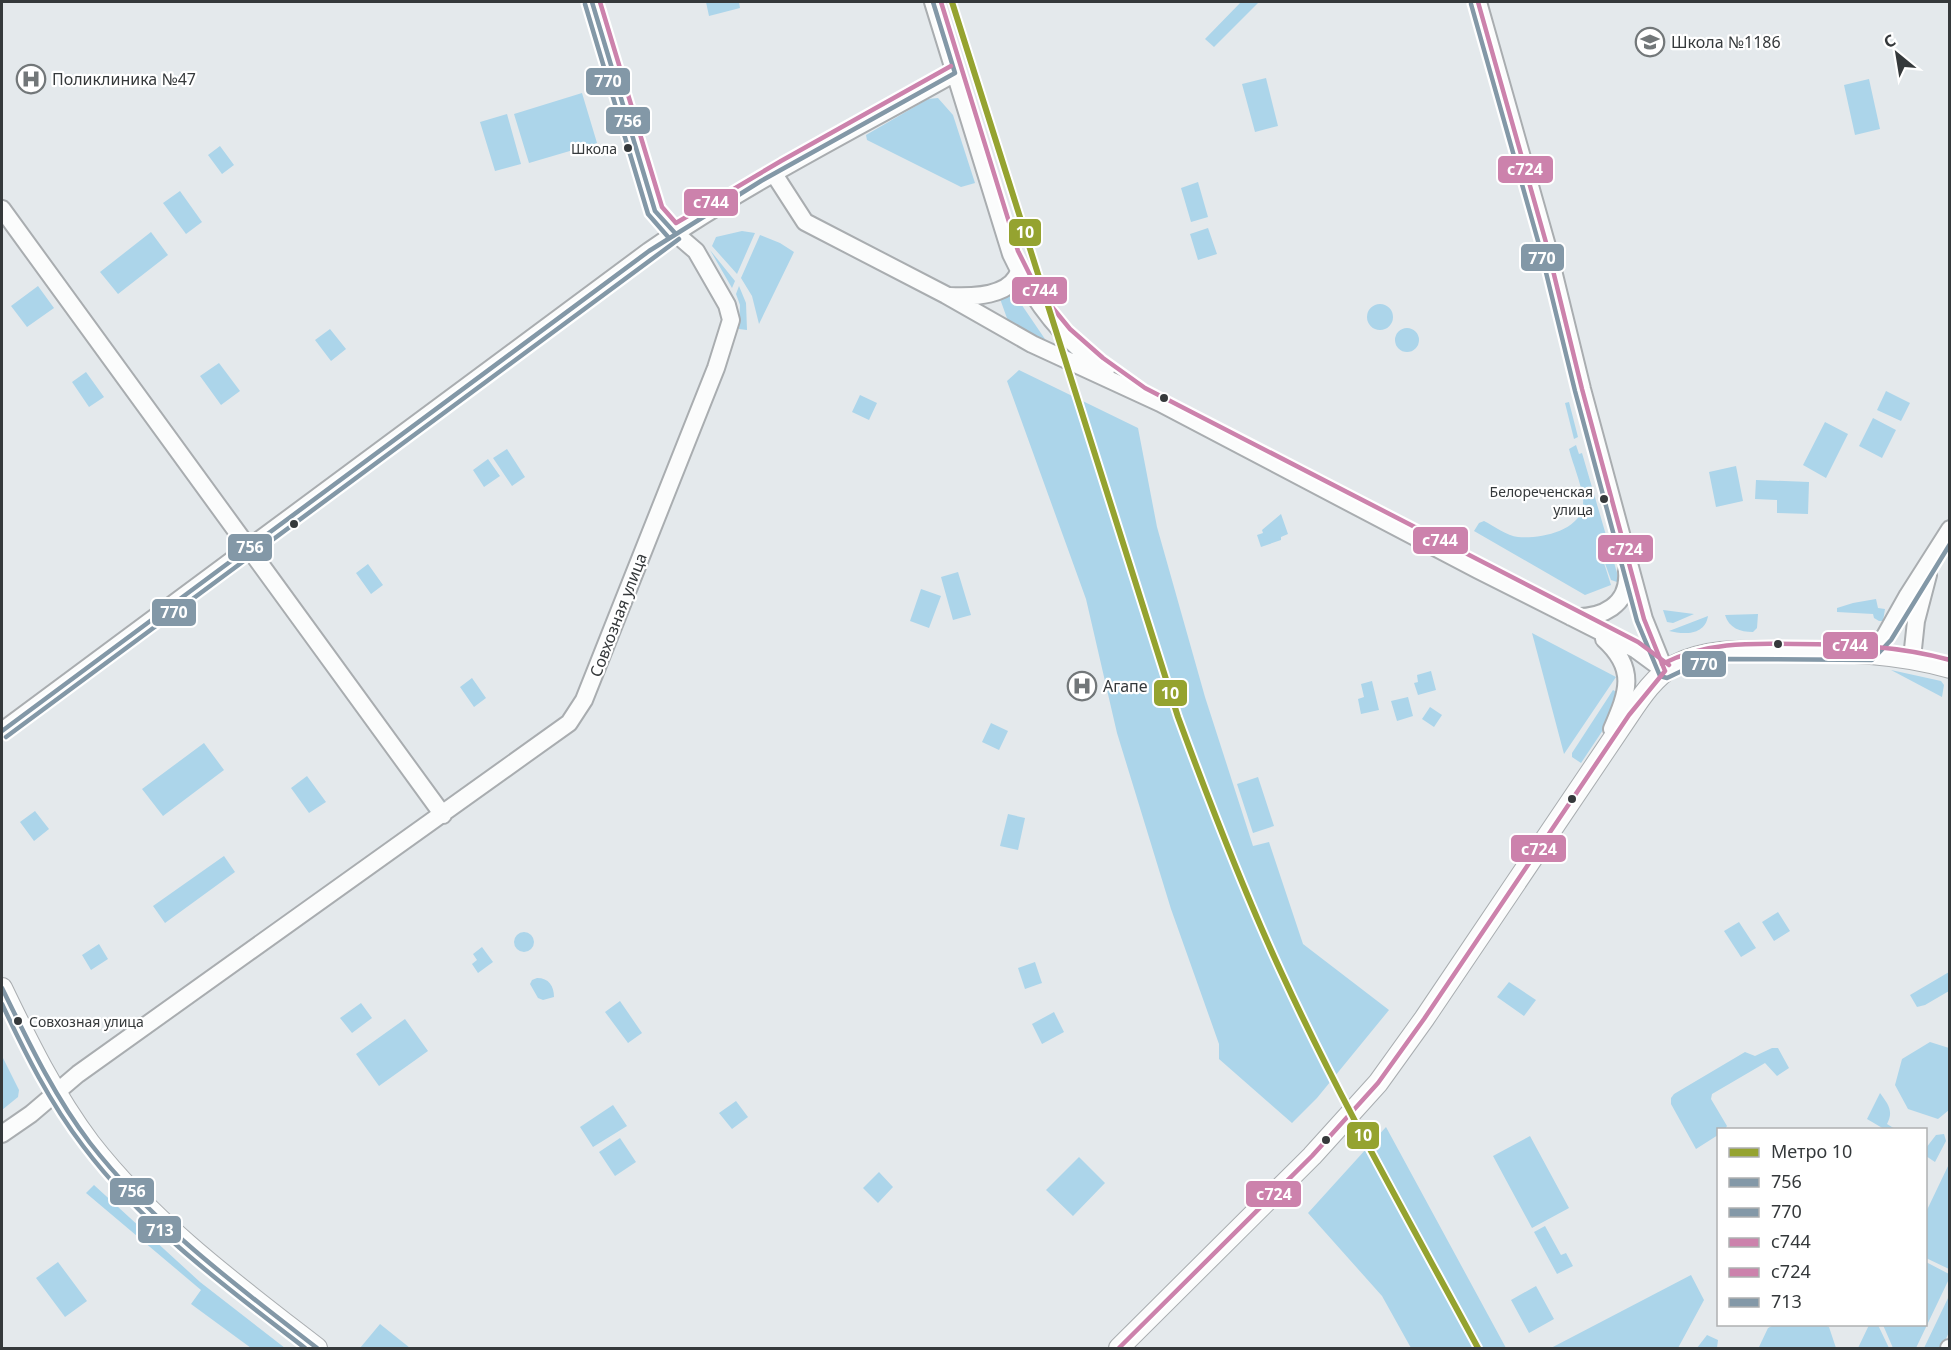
<svg xmlns="http://www.w3.org/2000/svg" width="1951" height="1350" viewBox="0 0 1951 1350" font-family="'Noto Sans',sans-serif">
<style>
.green{fill:#acd5ea}
.forest{fill:#a8d4ea}
.lines{fill:none;stroke-linecap:round;stroke-linejoin:round}
.minor-casing{stroke:#a9adb0;stroke-width:20}
.major-casing{stroke:#a9adb0;stroke-width:22}
.minor{stroke:#fbfcfc;stroke-width:16}
.major{stroke:#fbfcfc;stroke-width:20}
.bus-1-casing{stroke:#fff;stroke-width:9}
.bus-2-casing{stroke:#fff;stroke-width:9}
.bus-3-casing{stroke:#fff;stroke-width:9}
.bus-4-casing{stroke:#fff;stroke-width:9}
.bus-5-casing{stroke:#fff;stroke-width:9}
.bus-1{stroke:#8398a7;stroke-width:4.5}
.bus-2{stroke:#8398a7;stroke-width:4.5}
.bus-3{stroke:#cc82ac;stroke-width:4.5}
.bus-4{stroke:#cc82ac;stroke-width:4.5}
.bus-5{stroke:#8398a7;stroke-width:4.5}
.metro-1-casing{stroke:#fff;stroke-width:10}
.metro-1{stroke:#95a330;stroke-width:6}
.bus-dot{fill:#35393b;stroke:#fff;stroke-width:2}
.labels{text-anchor:middle;dominant-baseline:central;stroke-width:4.5;stroke-linejoin:round;paint-order:stroke}
.bus-label{font-size:14px;fill:#35393b;stroke:#fff;text-anchor:end}
.poi-label{font-size:16px;fill:#35393b;stroke:#fff;text-anchor:start}
.street-label{font-size:16px;fill:#35393b;stroke:#fff}
.line-badge{stroke:#fff;stroke-width:2}
.badge-label{font-size:16px;text-anchor:middle;font-weight:bold;fill:#fff}
</style>
<rect width="100%" height="100%" fill="#e4e9ec"/>
<path class="green" d="M706 2H739L740 8 709 16Z
M1241 2H1259L1214 47 1205 39Z
M1266 78 1278 126 1255 132 1242 84Z
M1869 79 1880 129 1855 135 1844 85Z
M582 93 597 143 529 163 514 114Z
M938 98 953 115 975 183 961 187 867 140 866 135 928 99Z
M507 114 521 164 495 171 480 122Z
M220 146 234 165 222 174 208 155Z
M1198 182 1208 217 1191 222 1181 188Z
M180 191 202 222 186 234 163 203Z
M1208 228 1217 254 1198 260 1190 234Z
M742 231 755 233 737 274 712 246 716 237Z
M151 232 168 255 118 294 100 272Z
M760 235 780 243 794 252 759 324 752 296 741 278Z
M710 250 735 281 732 288Z
M38 286 54 308 27 327 11 306Z
M739 286 746 303 747 330 739 329 740 305 736 294Z
M1009 293 1015 295 1047 342 1008 321 999 296Z
M1367 317a13 13 0 1 1 26 0a13 13 0 1 1-26 0Z
M1395 340a12 12 0 1 1 24 0a12 12 0 1 1-24 0Z
M330 329 346 349 331 361 315 340Z
M219 363 240 391 221 405 200 376Z
M1019 370 1138 428 1157 527 1205 697 1253 846 1269 842 1303 944 1389 1010 1317 1098 1292 1123 1219 1059V1044L1171 909 1117 733 1086 599 1007 381Z
M86 372 104 397 89 407 72 382Z
M1886 391 1910 403 1901 421 1877 410Z
M860 395 877 403 869 420 852 412Z
M1569 402 1578 437 1574 439 1565 403Z
M1873 418 1896 430 1882 458 1859 446Z
M1825 422 1848 434 1826 478 1803 465Z
M1576 445 1579 454 1582 453 1620 583 1611 580 1597 541 1611 585 1585 595 1474 531 1479 523 1484 521C1494 526 1507 536 1518 537 1542 539 1586 530 1583 499 1581 482 1573 465 1569 449Z
M507 449 525 477 512 486 493 458Z
M488 459 500 476 484 487 473 470Z
M1736 466 1743 501 1716 507 1709 472Z
M1756 480 1809 482 1808 514 1777 513V500L1755 499Z
M1281 514 1288 534 1281 537V540L1261 547 1257 535 1263 533 1262 530Z
M368 564 383 585 371 594 356 573Z
M958 572 971 615 953 620 941 577Z
M921 589 941 596 929 628 910 621Z
M1876 599 1878 608 1885 609 1883 621H1879L1874 618 1873 614 1837 612V608L1853 603Z
M1663 610 1694 614 1673 623 1667 622Z
M1758 614 1757 628 1753 632C1740 632 1729 628 1725 615Z
M1708 616C1705 635 1685 635 1669 631Z
M1532 633 1616 677 1564 754Z
M1891 670 1941 681 1944 685 1942 697Z
M1431 671 1436 690 1418 695 1414 683 1418 682 1417 675Z
M472 678 486 698 474 707 460 687Z
M1372 681 1379 710 1361 714 1358 699 1364 697 1361 684Z
M1613 690 1620 694 1605 727 1581 763 1572 757V753Z
M1408 697 1413 716 1397 721 1391 701Z
M1430 707 1442 715 1434 727 1422 719Z
M991 723 1008 731 999 750 982 742Z
M204 743 224 770 163 816 142 789Z
M307 776 326 802 309 813 291 788Z
M1258 777 1274 826 1253 833 1237 784Z
M35 811 49 829 34 841 20 822Z
M1008 814 1025 818 1018 850 1000 846Z
M224 856 235 872 165 923 153 906Z
M1778 912 1790 931 1774 941 1762 922Z
M1739 922 1756 948 1741 957 1724 931Z
M514 942a10 10 0 1 1 20 0a10 10 0 1 1-20 0Z
M99 944 108 959 91 970 82 955Z
M482 947 493 962 478 973 472 964 477 960 473 954Z
M1035 962 1042 983 1025 989 1018 968Z
M1949 972V991L1925 1005 1917 1007 1910 995Z
M537 978C549 978 554 986 554 997L543 1000 538 998 530 984 532 980Z
M1509 982 1536 1000 1524 1016 1497 997Z
M620 1001 642 1033 628 1043 605 1012Z
M361 1003 372 1018 352 1033 340 1018Z
M1054 1012 1064 1032 1042 1044 1032 1024Z
M405 1019 428 1051 379 1086 356 1054Z
M1930 1042 1949 1048V1110L1938 1119 1908 1109 1895 1085 1902 1059Z
M1772 1048H1778L1789 1068 1777 1076 1765 1063 1712 1094 1711 1099 1727 1126 1725 1129 1718 1130V1135L1696 1149 1671 1104V1098L1674 1094 1745 1052 1755 1056Z
M2 1056 19 1090 18 1097 2 1110Z
M1880 1093C1888 1104 1894 1111 1887 1124L1895 1129H1884L1867 1119Z
M736 1101 748 1117 732 1129 719 1113Z
M613 1105 627 1126 593 1147 580 1127Z
M1386 1127 1506 1348H1411L1382 1296 1308 1213Z
M1944 1134 1946 1141 1935 1162 1926 1156V1148L1936 1135Z
M1530 1136 1569 1208 1532 1228 1493 1156Z
M620 1138 636 1162 615 1176 599 1152Z
M1079 1157 1105 1183 1073 1216 1046 1190Z
M1949 1164 1950 1269H1949L1926 1258V1212Z
M879 1172 893 1187 878 1203 863 1188Z
M1545 1226 1561 1255 1566 1253 1573 1266 1557 1274 1534 1232Z
M58 1262 87 1301 65 1317 36 1278Z
M1926 1262 1949 1274V1279L1916 1348H1893L1883 1325 1926 1324Z
M1691 1275 1704 1300 1678 1348H1551Z
M1536 1286 1554 1319 1529 1333 1511 1300Z
M1949 1296V1332L1942 1348H1924Z
M380 1324 410 1348H360Z
M1824 1325 1829 1327 1836 1348H1760L1759 1347 1768 1328 1774 1325Z
M1869 1325H1878L1889 1348H1858Z
M1707 1335 1718 1340 1717 1348H1697Z"/>
<path class="forest" d="M94 1185 200 1282 285 1348H251L191 1304 201 1290 86 1193Z"/>
<g class="lines">
<g class="minor-casing">
<path id="minor" d="M933 2 1011 254C1033 301 1062 340 1106 370
M1478 2 1547 246 1582 389 1644 619 1665 671
M774 174 805 222 946 295 1032 344 1160 403 1478 570 1635 649 1665 671
M2 209 443 815
M950 296C972 297 1011 297 1019 271
M1571 617C1602 619 1630 605 1627 571
M1604 639C1637 669 1628 692 1612 729
M1869 653 1885 636 1908 595 1950 529
M1912 658 1916 621 1928 575
M2 731 649 251C746 184 852 131 955 73
M2 1134 31 1114 78 1074 569 723 584 700 716 368 731 320 727 305 696 251 675 233 655 211 592 2
M1949 1348H1950"/>
</g>
<g class="major-casing">
<path id="major" d="M2 988C28 1042 54 1095 90 1143 153 1224 237 1286 317 1348
M1119 1348 1312 1156 1378 1083 1424 1019 1629 715C1641 697 1655 676 1675 665 1709 647 1750 651 1787 651 1842 652 1896 652 1950 668"/>
</g>
<use href="#minor" class="minor"/>
<use href="#major" class="major"/>
<g class="bus-1-casing">
<path id="bus-1" d="M592 2 655 211 675 233
M2 731 649 251 761 181 955 73 933 2
M2 988C28 1041 54 1096 90 1143 153 1224 237 1286 317 1348"/>
</g>
<g class="bus-2-casing">
<path id="bus-2" d="M585 4 648 214 669 238
M1471 4 1540 248 1575 391 1637 621 1660 676 1667 678 1690 667 1728 659 1872 660 1891 640 1950 544
M6 737 679 239"/>
</g>
<g class="bus-3-casing">
<path id="bus-3" d="M600 2 662 207 676 223 781 161 951 66
M941 2 1018 251 1030 275 1043 296 1070 329 1103 358 1145 388 1638 642 1669 665
M1662 664C1705 642 1748 643 1795 644 1848 644 1899 646 1950 660"/>
</g>
<g class="bus-4-casing">
<path id="bus-4" d="M1478 2 1547 246 1582 389 1644 619 1665 671
M1119 1348 1312 1156 1378 1083 1424 1019 1629 715 1665 671"/>
</g>
<g class="bus-5-casing">
<path id="bus-5" d="M2 1004C25 1053 50 1103 83 1146 144 1227 227 1288 305 1348"/>
</g>
<use href="#bus-1" class="bus-1"/>
<use href="#bus-2" class="bus-2"/>
<use href="#bus-3" class="bus-3"/>
<use href="#bus-4" class="bus-4"/>
<use href="#bus-5" class="bus-5"/>
<g class="metro-1-casing">
<path id="metro-1" d="M952 2 1178 717C1210 804 1243 890 1282 974 1341 1102 1411 1224 1478 1348"/>
</g>
<use href="#metro-1" class="metro-1"/>
</g>
<defs>
<g id="school-ring" transform="scale(1.5)"><circle r="9.5" fill="#fff" stroke="#727779" stroke-width="1.5"/><path d="M0-5L7-2L0 1L-7-2ZM-4 1L0 2.5L4 1V4Q0 6-4 4Z" fill="#727779"/></g>
<g id="hospital-ring" transform="scale(1.5)"><circle r="9.5" fill="#fff" stroke="#727779" stroke-width="1.5"/><path d="M-5-5h3v3.5h4V-5h3V5h-3V1.5h-4V5h-3Z" fill="#727779"/></g>
</defs>
<g fill-rule="evenodd">
<use href="#school-ring" x="1650" y="42"/>
<use href="#hospital-ring" x="31" y="79"/>
<use href="#hospital-ring" x="1082" y="686"/>
</g>
<g class="bus-dot">
<circle cx="628" cy="148" r="5"/>
<circle cx="1164" cy="398" r="5"/>
<circle cx="1604" cy="499" r="5"/>
<circle cx="294" cy="524" r="5"/>
<circle cx="1778" cy="644" r="5"/>
<circle cx="1572" cy="799" r="5"/>
<circle cx="18" cy="1021" r="5"/>
<circle cx="1326" cy="1140" r="5"/>
</g>
<g class="labels">
<g class="bus-label">
<text x="617" y="148">Школа</text>
<text x="1593" y="491">Белореченская<tspan x="1593" dy="18">улица</tspan></text>
<text x="29" y="1021" text-anchor="start">Совхозная улица</text>
</g>
<g class="poi-label">
<text x="1671" y="42">Школа №1186</text>
<text x="52" y="79">Поликлиника №47</text>
<text x="1103" y="686">Агапе</text>
</g>
<g class="street-label">
<text transform="translate(618 615) rotate(-69)">Совхозная улица</text>
</g>
</g>
<g class="line-badge">
<rect x="585" y="67" width="46" height="29" rx="6" fill="#8398a7"/>
<rect x="605" y="106" width="46" height="29" rx="6" fill="#8398a7"/>
<rect x="1497" y="155" width="57" height="29" rx="6" fill="#cc82ac"/>
<rect x="683" y="188" width="56" height="29" rx="6" fill="#cc82ac"/>
<rect x="1008" y="218" width="34" height="29" rx="6" fill="#95a330"/>
<rect x="1520" y="243" width="45" height="29" rx="6" fill="#8398a7"/>
<rect x="1011" y="276" width="57" height="29" rx="6" fill="#cc82ac"/>
<rect x="1412" y="526" width="57" height="29" rx="6" fill="#cc82ac"/>
<rect x="227" y="533" width="46" height="29" rx="6" fill="#8398a7"/>
<rect x="1597" y="534" width="57" height="29" rx="6" fill="#cc82ac"/>
<rect x="151" y="598" width="46" height="29" rx="6" fill="#8398a7"/>
<rect x="1822" y="631" width="57" height="29" rx="6" fill="#cc82ac"/>
<rect x="1681" y="650" width="46" height="28" rx="6" fill="#8398a7"/>
<rect x="1153" y="679" width="35" height="28" rx="6" fill="#95a330"/>
<rect x="1510" y="834" width="57" height="29" rx="6" fill="#cc82ac"/>
<rect x="1346" y="1121" width="34" height="29" rx="6" fill="#95a330"/>
<rect x="109" y="1177" width="46" height="29" rx="6" fill="#8398a7"/>
<rect x="1245" y="1180" width="57" height="28" rx="6" fill="#cc82ac"/>
<rect x="137" y="1215" width="45" height="29" rx="6" fill="#8398a7"/>
</g>
<g class="badge-label">
<text x="608" y="87">770</text>
<text x="628" y="127">756</text>
<text x="1525" y="175">с724</text>
<text x="711" y="208">с744</text>
<text x="1025" y="238">10</text>
<text x="1542" y="264">770</text>
<text x="1040" y="296">с744</text>
<text x="1440" y="546">с744</text>
<text x="250" y="553">756</text>
<text x="1625" y="555">с724</text>
<text x="174" y="618">770</text>
<text x="1850" y="651">с744</text>
<text x="1704" y="670">770</text>
<text x="1170" y="699">10</text>
<text x="1539" y="855">с724</text>
<text x="1363" y="1141">10</text>
<text x="132" y="1197">756</text>
<text x="1274" y="1200">с724</text>
<text x="160" y="1236">713</text>
</g>
<rect width="1951" height="1350" fill="none" stroke="#35393b" stroke-width="6"/>
<rect x="1717" y="1128" width="210" height="198" fill="#ffffff" stroke="#aeb0b1" stroke-width="1.5"/>
<rect x="1729" y="1148" width="30" height="9" fill="#95a330" stroke="#aeb0b1" stroke-width="1.5"/>
<text x="1771" y="1158" font-size="18" fill="#35393b">Метро 10</text>
<rect x="1729" y="1178" width="30" height="9" fill="#8398a7" stroke="#aeb0b1" stroke-width="1.5"/>
<text x="1771" y="1188" font-size="18" fill="#35393b">756</text>
<rect x="1729" y="1208" width="30" height="9" fill="#8398a7" stroke="#aeb0b1" stroke-width="1.5"/>
<text x="1771" y="1218" font-size="18" fill="#35393b">770</text>
<rect x="1729" y="1238" width="30" height="9" fill="#cc82ac" stroke="#aeb0b1" stroke-width="1.5"/>
<text x="1771" y="1248" font-size="18" fill="#35393b">с744</text>
<rect x="1729" y="1268" width="30" height="9" fill="#cc82ac" stroke="#aeb0b1" stroke-width="1.5"/>
<text x="1771" y="1278" font-size="18" fill="#35393b">с724</text>
<rect x="1729" y="1298" width="30" height="9" fill="#8398a7" stroke="#aeb0b1" stroke-width="1.5"/>
<text x="1771" y="1308" font-size="18" fill="#35393b">713</text>
<g transform="translate(1897 54) rotate(330)" stroke="#ffffff" stroke-width="4.5" paint-order="stroke">
<path d="M0-4.5L10 22L0 15L-10 22Z" fill="#35393b"/>
<text y="-9" font-size="16" font-weight="bold" text-anchor="middle" fill="#35393b">С</text>
</g>
</svg>
